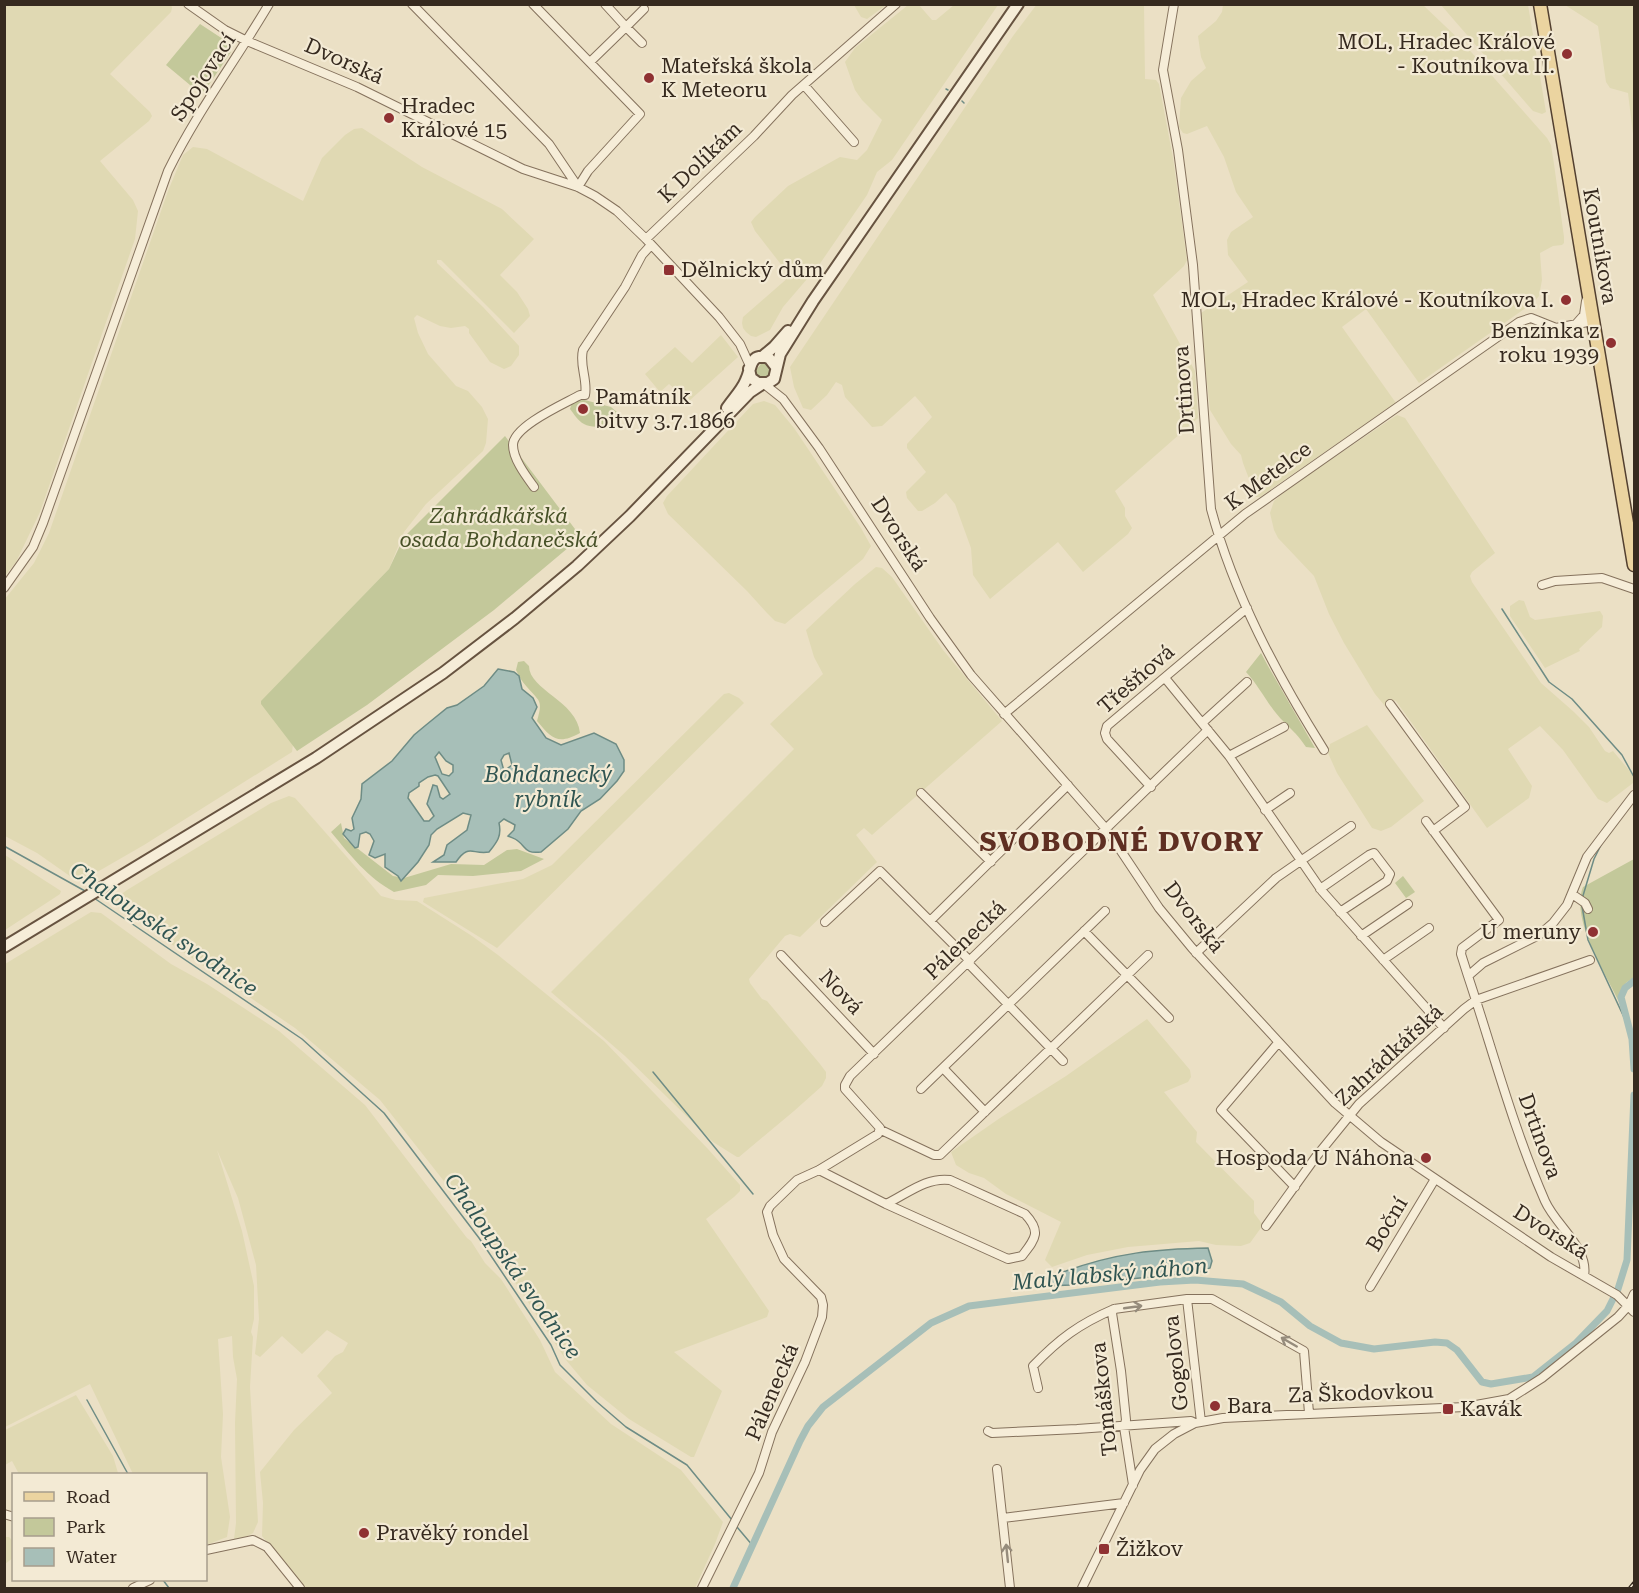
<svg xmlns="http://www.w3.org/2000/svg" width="1639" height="1593" viewBox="0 0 1639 1593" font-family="'Roboto Serif',serif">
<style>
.farmland{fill:#e0d9b3}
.green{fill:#c3c89a}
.water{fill:#a7bfb8;stroke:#6e8c85;stroke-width:1.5;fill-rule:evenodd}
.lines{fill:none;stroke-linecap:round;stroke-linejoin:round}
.stream{stroke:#6e8c85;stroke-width:1.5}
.canal{stroke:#a7bfb8;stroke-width:7}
.minor-casing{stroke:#85725d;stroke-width:10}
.secondary-casing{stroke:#675340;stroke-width:14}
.primary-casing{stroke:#534030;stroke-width:15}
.minor{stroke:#f6edd8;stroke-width:8}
.secondary{stroke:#f6edd8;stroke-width:10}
.primary{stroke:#ebd4a0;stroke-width:12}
.rail-casing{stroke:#362a1f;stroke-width:4}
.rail{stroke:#f3ead4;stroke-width:1.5;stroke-dasharray:4.5;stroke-linecap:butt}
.oneway{stroke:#968c7c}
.poi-dot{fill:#8f3132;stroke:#f3ead4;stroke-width:2}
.labels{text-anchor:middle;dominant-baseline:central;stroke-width:4.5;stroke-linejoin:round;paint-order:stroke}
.poi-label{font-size:21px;fill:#362a1f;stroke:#f3ead4;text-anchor:start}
.street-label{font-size:21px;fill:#362a1f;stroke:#f3ead4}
.park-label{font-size:21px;font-style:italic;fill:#475127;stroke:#f3ead4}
.water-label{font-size:22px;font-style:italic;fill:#305552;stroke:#f3ead4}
.district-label{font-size:27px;font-weight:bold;letter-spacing:1.5px;fill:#5f2f22;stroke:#f3ead4}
</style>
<rect width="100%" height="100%" fill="#ebe0c5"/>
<path class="farmland" d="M5 4H171L172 8 171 12 110 74 150 112 152 116 149 121 100 161 133 200 138 211 135 239 40 512 16 562 5 576Z
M1037 4 1144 5 1145 79 1156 80 1159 84 1173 158 1187 260 1184 266 1153 295 1195 371 1198 418 1115 491 1125 508V516L1132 528 1128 534 1083 572 1058 542 990 599 973 575 971 548 955 504 946 493 935 503 922 511H918L907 498 906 492 926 472 907 448V444L932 417 923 405 915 396 882 426 872 427 845 397 842 385 836 382 827 395 811 410 803 408 794 387 790 367 1013 36Z
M854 5H886L867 19 861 17Z
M908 5H919L932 20H936L954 5H998L892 160 877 172 867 195 819 265 783 307 770 330 756 337 751 336 746 332 743 328 742 323 743 317 790 276 755 231 751 222 755 217 788 186 840 157 857 160 867 150 882 120 862 100 855 90 845 62 855 48Z
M1223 5H1423L1465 45 1547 138 1551 145 1554 164 1564 237V243L1562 245 1553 246 1540 253 1542 280 1539 296 1534 302 1419 383 1366 309 1342 327 1396 403 1260 497H1256L1243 463 1241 455 1231 444 1210 410 1200 317 1201 313 1248 282 1228 255 1227 240 1231 232 1253 217 1236 192 1224 157 1207 126 1187 134 1183 133 1179 127 1181 98 1191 81 1206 68 1201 57 1198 36 1216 21 1222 12Z
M1441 5H1528L1546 112 1542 114 1533 111Z
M1565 5H1634V142L1628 93 1610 88 1606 82 1598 26Z
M362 128 422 167 502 209 534 239 500 275 517 292 528 309 530 316 514 333 441 260H437V263L483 307 519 346V355L511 366 504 369 490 362 469 333V329L465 326 451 328 440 326 417 315 414 318 418 333 428 354 456 386 468 391 482 407 488 419 486 443 483 451 426 504 404 532 389 569 262 701 293 744 292 752 144 845 85 879 77 881 37 853 5 836 4 600 34 563 49 533 168 191 183 155 193 147 207 149 303 201 322 158 345 135 354 129Z
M721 335 738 357 689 401 669 384 660 392 645 374 675 347 692 363Z
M764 401 775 405 794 428 861 528 871 546 863 559 785 624 775 621 767 613 747 591 668 514 663 503 667 496 753 404Z
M1397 415 1405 418 1495 553 1472 572 1470 576 1472 582 1541 683 1574 712 1589 727 1605 751 1609 753 1613 751 1633 775V783L1607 803 1598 799 1563 750 1540 726 1508 749 1532 786 1529 798 1487 828 1396 701 1392 700 1385 706 1375 694 1344 643 1329 614 1314 576 1278 538 1274 530 1270 513 1274 501 1289 488Z
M876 567 882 568 892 577 943 650 1002 721 872 835 864 828 856 835 877 862 800 937 790 934 785 936 749 979 750 983 762 999 767 1001 820 1064 826 1072V1078L822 1086 794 1111 739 1157H737L713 1142 625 1056 551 992 794 749 770 724 823 674 814 657 806 630 855 584Z
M1519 600 1524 601 1530 617 1535 620 1600 611 1603 616 1602 627 1579 649 1580 651 1545 668 1510 616V606Z
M729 693 739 698 744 703 497 948 423 902 424 898 523 879 552 865 724 694Z
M1367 725 1424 801 1391 827 1381 831 1372 828 1337 773 1328 753 1330 744Z
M289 796 295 798 304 808 381 896 396 900 417 901 472 936 498 955 604 1041 708 1149 740 1185V1191L734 1197 706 1219 769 1311 767 1317 674 1352 722 1391 694 1457H691L629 1419 587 1385 566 1360 473 1218 380 1100 295 1028 117 907 112 901 127 890 271 803Z
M5 855 61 891 60 894 51 900 5 930Z
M91 912 101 913 171 964 207 984 279 1031 365 1105 467 1238 471 1241 485 1263 501 1279 540 1340 555 1372 611 1424 681 1470 723 1522 715 1544 695 1588H304L262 1536 263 1503 260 1472 294 1430 332 1393 317 1376 335 1356 343 1352 348 1343 327 1330 302 1354 282 1336 260 1357 255 1354 259 1319 256 1265 238 1198 217 1150 242 1231 254 1286V1319L251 1332 253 1337 250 1387 258 1522 253 1533 244 1538 234 1539 236 1523 235 1423 237 1379 233 1357 232 1336 218 1339 223 1414 221 1457 230 1517 227 1537 206 1545V1474H133L90 1384 5 1427V964Z
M1147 1019 1190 1070 1191 1077 1188 1082 1164 1092 1197 1132 1196 1142 1254 1201V1213L1263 1225 1250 1243 1241 1246 1216 1245 1199 1241 1128 1247 1087 1255 1052 1267 1045 1260 1061 1222 1006 1194 984 1178 969 1173 956 1165 951 1152 1000 1118 1066 1076Z
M76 1395 113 1456 118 1473 19 1474 12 1461 5 1465V1430Z
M5 1537H9L14 1542 13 1558 5 1564Z"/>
<path class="green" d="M200 24 229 43 231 52 202 95 166 65Z
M763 361 772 367 771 375 765 379 757 377 754 373Z
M581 399 611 407 618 413C615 426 595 430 584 424 578 421 574 414 570 409L572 403Z
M505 436 581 537 494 610 367 705 297 751 261 704V701L389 569 404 537Z
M1261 653 1268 666 1315 748 1306 747C1298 735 1294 732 1284 722 1270 709 1260 687 1246 672Z
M524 661 529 666C529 690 577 701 580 733 558 745 552 739 537 721 543 700 540 702 527 687 522 682 519 676 516 670L518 662Z
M341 823 344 838 393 876 399 877 401 881 404 878 451 864 484 865 507 850 517 849 544 859 521 871 473 876 438 875 426 885 394 892C367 877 351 856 331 832Z
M1634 859V978C1622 983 1620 991 1620 1004 1606 973 1570 920 1583 887Z
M1403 876 1415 892 1406 898 1395 883Z"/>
<path class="water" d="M498 669 514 672 519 676 522 689 533 698 537 707 532 718 546 738 561 745 594 733 616 744 624 760V771L617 781 600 799 581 811 568 829 541 852C525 854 527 848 518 841 515 838 512 838 508 836L514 830 515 825 504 819 499 823C502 836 497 842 489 852 472 855 469 843 456 862H433L444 855 447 845 467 830 471 815 463 813 437 829 431 835 429 845 418 862 401 881 398 876 385 867V854L375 858 369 855 374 841 370 834 366 832 360 834 358 847 355 848 343 834 346 829 351 831 354 829 352 818 361 799 362 784 392 761 414 735 426 725 447 708 457 705 484 686ZM439 752 446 761 453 765V772L449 776 442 774 435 757ZM509 753 512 765 504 771 501 760 504 755ZM435 775 438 776 450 794 443 799 440 797 437 786 433 785 427 804 434 816 429 821H424L408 798 409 793 419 786V783L428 777Z
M1208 1248 1212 1261 1210 1268 1199 1272 1071 1285 1046 1286 1042 1283C1048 1274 1057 1274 1066 1271 1116 1253 1155 1249 1208 1248Z"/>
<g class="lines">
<path class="stream" d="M946 89 948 90
M962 101 964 103
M1502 609 1549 682 1572 699 1622 755 1634 777
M4 846 85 891
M94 898 302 1039 384 1113 479 1238 551 1345 560 1365 597 1402 626 1427 687 1465 732 1520
M1582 899 1594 859 1603 841
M1582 906 1588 940 1629 1028
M653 1072 753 1194
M87 1400 128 1474
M737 1527 753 1546
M163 1580 169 1588"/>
<path class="canal" d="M1634 981 1625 988 1621 997 1632 1039 1634 1069
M733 1588 800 1441 808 1426 823 1407 931 1323 969 1306 1160 1282 1195 1280 1243 1284 1281 1302 1310 1326 1341 1343 1374 1349 1435 1342 1447 1343 1457 1350 1482 1382 1491 1384 1533 1377 1576 1343 1607 1311 1618 1289 1627 1260 1634 1095"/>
<g class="minor-casing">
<path id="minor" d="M188 4 225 30 247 41 357 87 523 169 578 187 595 196 617 211 646 239 719 317 740 344 750 366
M412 4 549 144 578 187
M533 4 640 114 588 171 578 187
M1174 4 1163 70 1178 150 1193 265 1211 509C1234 595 1277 675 1324 750
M642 43 626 27 644 9
M590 62 626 27 605 4
M804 85 854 142
M646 239 754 136 792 95 896 4
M1576 324 1584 315 1586 301
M764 384 783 399 819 448 930 618 971 675 1107 830 1159 908 1192 948 1335 1103 1381 1142 1551 1257 1617 1295 1634 1312
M534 487C526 476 513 459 513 445 513 426 566 403 580 395H585C588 380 579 365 583 350L625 287 642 255 651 245
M1542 585 1555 581 1602 578 1634 589
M4 588 33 547 43 523 168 171C197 112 236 60 269 4
M1165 678 1229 756 1322 891 1444 1028
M1390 704 1465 807 1433 831
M1004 714 1245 514 1519 322 1531 318 1556 328 1593 321
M1202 723 1247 682
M1229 756 1284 727
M1151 787 1107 739 1105 733 1107 726 1247 608
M921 793 991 862
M1265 810 1290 793
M1426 821 1499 920 1462 948 1461 954 1468 976
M1320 889 1369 855 1374 853 1390 874 1387 881 1340 912
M1572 894 1585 903 1588 909
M930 921 1068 785
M825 922 880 871 970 961
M1084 931 1169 1018
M1361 936 1408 904
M1196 953 1276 878 1351 826
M781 955 874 1054
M1383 960 1429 928
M968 963 1063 1061
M1278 1043 1221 1110 1295 1187
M943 1068 985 1112
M921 1089 1105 911
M881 1130 934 1155H940L1148 955
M819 1170 886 1204 1008 1259 1022 1256C1035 1239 1042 1232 1025 1214L950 1180C926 1177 907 1194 886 1204
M1266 1226 1315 1158 1359 1104 1464 1009 1476 1000 1590 960
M1584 1276C1589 1248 1556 1226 1545 1201 1513 1128 1493 1051 1468 976L1483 963 1539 935 1553 923 1567 905 1587 857 1634 795
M1370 1287 1435 1179
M1187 1299 1201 1422
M1038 1388 1033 1366C1059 1339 1079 1324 1114 1309
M988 1431 992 1433 1077 1429 1191 1421 1195 1423
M997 1469 1010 1588
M1133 1485 1124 1427 1126 1420 1121 1371 1112 1313 1114 1309 1187 1299H1212L1304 1351 1309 1413
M4 1514 14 1517
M1003 1518 1124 1503
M206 1550 253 1540 267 1547 300 1588
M133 1588 150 1580
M702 1588 759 1473 772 1432 805 1362 822 1317 823 1305 821 1297 784 1259 773 1235 767 1212 770 1206 797 1180 819 1170 878 1134 880 1128 845 1089V1085L850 1076 1208 730
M1082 1588 1140 1470 1155 1449 1174 1434 1195 1423 1223 1418 1465 1407 1509 1399 1542 1378 1618 1317 1629 1305 1634 1294"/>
</g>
<g class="secondary-casing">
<path id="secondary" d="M762 357 774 347 788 331
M749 369 751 378 758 383H768L774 379 780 354 813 301 1018 4
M727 408C733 399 742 390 746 380 752 368 749 352 769 358L776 367
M4 947 316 758 443 673 515 618 577 566 630 516 750 392 762 384"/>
</g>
<g class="primary-casing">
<path id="primary" d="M1540 4 1634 565"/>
</g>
<use href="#minor" class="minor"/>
<use href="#secondary" class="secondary"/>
<use href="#primary" class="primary"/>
<g class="rail-casing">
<path id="rail" d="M1630 1588 1634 1583"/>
</g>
<use href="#rail" class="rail"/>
</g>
<defs><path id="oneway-shaft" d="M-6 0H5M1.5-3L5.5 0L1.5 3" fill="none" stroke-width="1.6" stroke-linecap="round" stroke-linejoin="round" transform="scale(1.5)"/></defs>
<g class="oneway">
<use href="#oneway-shaft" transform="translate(1133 1307) rotate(-8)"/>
<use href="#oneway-shaft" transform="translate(1289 1342) rotate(-150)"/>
<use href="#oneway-shaft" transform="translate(1007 1553) rotate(-96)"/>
</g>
<g class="poi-dot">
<circle cx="1567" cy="54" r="6"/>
<circle cx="649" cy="78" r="6"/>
<circle cx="389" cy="118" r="6"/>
<rect x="663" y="264" width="12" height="12" rx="3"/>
<circle cx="1566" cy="300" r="6"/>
<circle cx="1611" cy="343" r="6"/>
<circle cx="583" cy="409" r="6"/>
<circle cx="1593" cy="932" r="6"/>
<circle cx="1426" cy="1158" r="6"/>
<circle cx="1215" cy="1406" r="6"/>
<rect x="1442" y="1403" width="12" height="12" rx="3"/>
<circle cx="364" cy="1533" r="6"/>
<rect x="1098" y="1543" width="12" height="12" rx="3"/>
</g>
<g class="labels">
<g class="poi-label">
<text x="1555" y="42" text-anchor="end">MOL, Hradec Králové<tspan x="1555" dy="24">- Koutníkova II.</tspan></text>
<text x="661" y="66">Mateřská škola<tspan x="661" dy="24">K Meteoru</tspan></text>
<text x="401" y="106">Hradec<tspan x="401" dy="24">Králové 15</tspan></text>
<text x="681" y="270">Dělnický dům</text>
<text x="1554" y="300" text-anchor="end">MOL, Hradec Králové - Koutníkova I.</text>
<text x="1599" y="331" text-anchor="end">Benzínka z<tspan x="1599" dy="24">roku 1939</tspan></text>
<text x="595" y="397">Památník<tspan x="595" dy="24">bitvy 3.7.1866</tspan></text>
<text x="1581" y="932" text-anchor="end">U meruny</text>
<text x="1414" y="1158" text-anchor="end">Hospoda U Náhona</text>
<text x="1227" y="1406">Bara</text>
<text x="1460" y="1409">Kavák</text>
<text x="376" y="1533">Pravěký rondel</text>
<text x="1116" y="1549">Žižkov</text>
</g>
<g class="street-label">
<text transform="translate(344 61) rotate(24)">Dvorská</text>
<text transform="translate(203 77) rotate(-57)">Spojovací</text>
<text transform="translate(700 162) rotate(-44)">K Dolíkám</text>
<text transform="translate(1600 246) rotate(80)">Koutníkova</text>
<text transform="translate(1184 390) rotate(-94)">Drtinova</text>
<text transform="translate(1268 476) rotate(-36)">K Metelce</text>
<text transform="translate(899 534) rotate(57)">Dvorská</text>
<text transform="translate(1136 679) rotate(-41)">Třešňová</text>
<text transform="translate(1194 917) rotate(52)">Dvorská</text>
<text transform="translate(965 940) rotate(-44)">Pálenecká</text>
<text transform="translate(841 992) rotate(47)">Nová</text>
<text transform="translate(1389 1055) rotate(-43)">Zahrádkářská</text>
<text transform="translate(1540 1136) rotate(70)">Drtinova</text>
<text transform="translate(1387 1224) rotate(-59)">Boční</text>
<text transform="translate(1551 1232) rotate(32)">Dvorská</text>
<text transform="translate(1176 1363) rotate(-96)">Gogolova</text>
<text transform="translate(772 1392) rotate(-67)">Pálenecká</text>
<text transform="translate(1361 1393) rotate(-2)">Za Škodovkou</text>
<text transform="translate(1104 1399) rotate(-96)">Tomáškova</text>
</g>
<g class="park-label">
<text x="499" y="516">Zahrádkářská<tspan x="499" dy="24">osada Bohdanečská</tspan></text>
</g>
<g class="water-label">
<text x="548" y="774">Bohdanecký<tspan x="548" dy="25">rybník</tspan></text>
<text transform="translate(164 929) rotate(34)">Chaloupská svodnice</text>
<text transform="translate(513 1266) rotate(55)">Chaloupská svodnice</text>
<text transform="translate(1110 1274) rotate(-5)">Malý labský náhon</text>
</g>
<g class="district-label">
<text x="1122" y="842">SVOBODNÉ DVORY</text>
</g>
</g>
<rect width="1639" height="1593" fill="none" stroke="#362a1f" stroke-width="12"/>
<rect x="12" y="1473" width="195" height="108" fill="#f3ead4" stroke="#a79d8c" stroke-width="1.5"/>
<rect x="24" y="1492" width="30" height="9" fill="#ebd4a0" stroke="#a79d8c" stroke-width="1.5"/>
<text x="66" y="1503" font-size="18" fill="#362a1f">Road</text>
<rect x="24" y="1518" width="30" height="18" fill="#c3c89a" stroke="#a79d8c" stroke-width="1.5"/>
<text x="66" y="1533" font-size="18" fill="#362a1f">Park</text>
<rect x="24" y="1548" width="30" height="18" fill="#a7bfb8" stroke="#a79d8c" stroke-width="1.5"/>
<text x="66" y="1563" font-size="18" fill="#362a1f">Water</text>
</svg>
